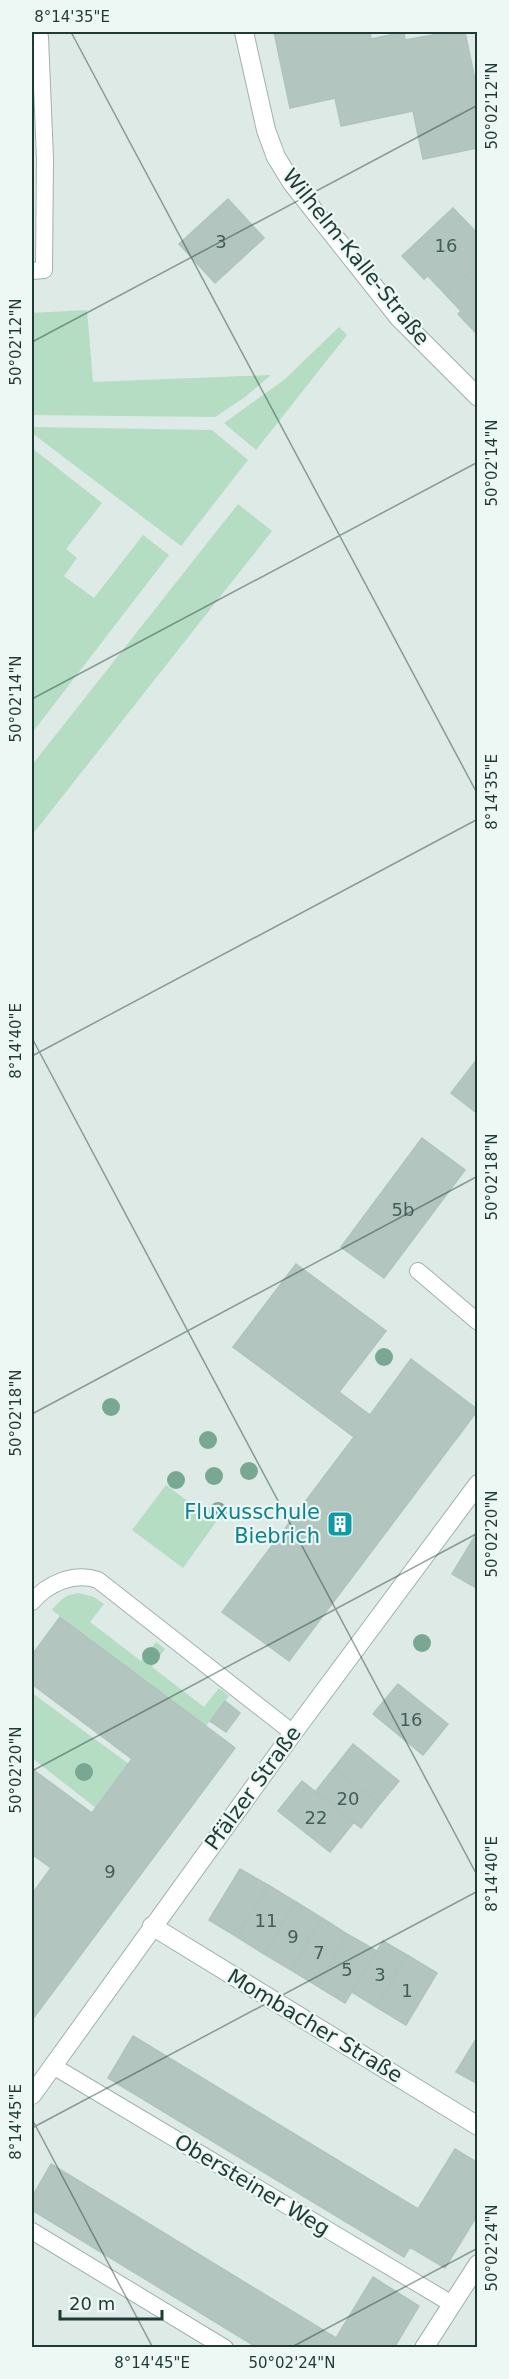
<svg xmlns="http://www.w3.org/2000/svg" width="509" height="2379" viewBox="0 0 509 2379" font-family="'DejaVu Sans',sans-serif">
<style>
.green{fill:#b4ddc4}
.building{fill:#b2c5bf;stroke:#afc4be;stroke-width:1.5}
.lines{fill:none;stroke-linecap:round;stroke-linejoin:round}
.service-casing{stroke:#a0b2ae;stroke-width:18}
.minor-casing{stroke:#a0b2ae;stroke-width:20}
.service{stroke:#fff;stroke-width:16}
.minor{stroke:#fff;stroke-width:18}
.tree{fill:#79a892}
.ticks{fill:none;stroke:#1e3a36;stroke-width:1.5;stroke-opacity:0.45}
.labels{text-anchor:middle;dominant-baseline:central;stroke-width:4.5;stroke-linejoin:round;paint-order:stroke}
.number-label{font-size:18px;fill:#435d58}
.street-label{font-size:21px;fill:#1e3a36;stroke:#edf7f3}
.culture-label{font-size:21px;fill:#0d838f;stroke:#edf7f3;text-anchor:end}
.neatline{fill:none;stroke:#1e3a36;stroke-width:2}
.ticks-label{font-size:15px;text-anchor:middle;fill:#1e3a36}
</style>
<rect width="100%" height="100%" fill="#ddeae6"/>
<path class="green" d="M87 310 93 382 271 375 245 397 215 417 32 415V313Z
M339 327 347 335 256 450 224 423 284 380Z
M32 427 212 430 248 460 181 546 32 433Z
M32 448 102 503 66 549 77 558 64 576 94 598 143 535 169 555 32 733Z
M238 504 272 531 32 835V765Z
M166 1485 216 1522 183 1568 132 1530Z
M78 1593 94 1597 104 1604 90 1622 141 1661 156 1642 165 1649 152 1667 204 1707 219 1688 229 1696 206 1726 52 1610C60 1600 65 1595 78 1593Z
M32 1693 129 1764 96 1808 32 1758Z"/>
<path class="building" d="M274 32H370L371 39 404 32 405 40 449 32H465L478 94V148L423 159 413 111 341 126 335 98 290 108Z
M228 199 264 238 215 283 179 244Z
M453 208 478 234V265L445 294 428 276 424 279 402 256Z
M478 265V335L458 314 461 311 445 294Z
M478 1058V1114L451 1093Z
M422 1138 465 1170 384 1278 341 1247Z
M296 1264 386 1331 339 1392 370 1415 411 1359 478 1410 289 1661 222 1612 354 1437 233 1347Z
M478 1531V1589L452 1574Z
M60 1617 235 1748 32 2020V1894L51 1868 32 1854V1769L92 1813 132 1759 32 1684V1655Z
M398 1684 448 1724 423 1755 373 1714Z
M225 1701 240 1713 226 1732 210 1721Z
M353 1744 399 1781 380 1804 334 1768Z
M334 1768 380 1804 361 1828 315 1792Z
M302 1781 354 1822 330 1852 278 1811Z
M240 1869 268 1885 237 1937 209 1920Z
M268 1885 296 1902 264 1954 237 1937Z
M296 1902 322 1918 291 1970 264 1954Z
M322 1918 347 1934 317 1986 291 1970Z
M347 1934 377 1951 345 2003 317 1986Z
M383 1941 407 1955 376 2007 352 1992Z
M407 1955 437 1973 406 2025 376 2007Z
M133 2036 418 2209 455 2149 478 2163V2214L445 2268 410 2247 404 2257 108 2078Z
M478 2036V2084L456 2072Z
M51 2164 336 2338 373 2277 419 2306 394 2348H258L32 2210V2197Z"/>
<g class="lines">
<g class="service-casing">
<path id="service" d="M32 38 40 37 45 159 44 270 32 271
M418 1271 478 1322
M32 1602C48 1583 74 1572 98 1580L293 1733
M53 2066 452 2304
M32 2231 225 2348"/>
</g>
<g class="minor-casing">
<path id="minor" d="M244 32 266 130 276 157 292 183 399 318 478 397
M152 1926 478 2126
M32 2095 293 1733 478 1484
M424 2348 478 2264"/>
</g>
<use href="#service" class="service"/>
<use href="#minor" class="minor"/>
</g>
<g class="tree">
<circle cx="384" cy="1357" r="9"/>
<circle cx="111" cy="1407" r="9"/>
<circle cx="208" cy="1440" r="9"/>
<circle cx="249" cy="1471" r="9"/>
<circle cx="214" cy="1476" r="9"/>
<circle cx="176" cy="1480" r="9"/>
<circle cx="218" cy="1511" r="9"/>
<circle cx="422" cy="1643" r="9"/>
<circle cx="151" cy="1656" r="9"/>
<circle cx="84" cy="1772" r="9"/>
</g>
<path class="ticks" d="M71 32 478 795M32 342 478 105M32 699 478 462M32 1038 478 1877M32 1056 478 819M32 1414 478 1176M32 1771 478 1533M32 2119 153 2348M32 2128 478 1891M290 2348 478 2248"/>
<defs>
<g id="building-square" transform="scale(1.35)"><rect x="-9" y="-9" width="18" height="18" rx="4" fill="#0f9aa8" stroke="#edf7f3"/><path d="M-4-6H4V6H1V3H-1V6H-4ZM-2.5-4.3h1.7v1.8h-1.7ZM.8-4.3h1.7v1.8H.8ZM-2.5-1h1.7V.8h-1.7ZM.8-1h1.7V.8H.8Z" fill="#fff"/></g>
</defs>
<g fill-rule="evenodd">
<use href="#building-square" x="340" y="1524"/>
</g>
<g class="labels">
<g class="number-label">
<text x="221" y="241">3</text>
<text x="446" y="245">16</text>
<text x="403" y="1209">5b</text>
<text x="411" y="1719">16</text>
<text x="348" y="1798">20</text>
<text x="316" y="1817">22</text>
<text x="110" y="1871">9</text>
<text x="266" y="1920">11</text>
<text x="293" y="1936">9</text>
<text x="319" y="1952">7</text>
<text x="347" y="1969">5</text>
<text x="380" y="1974">3</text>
<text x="407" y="1990">1</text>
</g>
<g class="street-label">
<text transform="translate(356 257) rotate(51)">Wilhelm-Kalle-Straße</text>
<text transform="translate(253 1788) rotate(-54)">Pfälzer Straße</text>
<text transform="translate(315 2026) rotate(31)">Mombacher Straße</text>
<text transform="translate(252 2185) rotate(31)">Obersteiner Weg</text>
</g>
<g class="culture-label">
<text x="320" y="1512">Fluxusschule<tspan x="320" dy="24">Biebrich</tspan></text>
</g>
</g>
<rect width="509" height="2379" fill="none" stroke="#edf7f3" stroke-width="66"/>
<path d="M60 2310v9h102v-9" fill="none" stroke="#1e3a36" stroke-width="3"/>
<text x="69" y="2310" font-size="18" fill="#1e3a36" stroke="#edf7f3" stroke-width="4.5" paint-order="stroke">20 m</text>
<rect x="33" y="33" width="443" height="2313" class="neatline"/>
<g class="ticks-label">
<text x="72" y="22">8°14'35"E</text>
<text transform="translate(492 106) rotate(-90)" y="5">50°02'12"N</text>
<text transform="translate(16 342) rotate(-90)" y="5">50°02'12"N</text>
<text transform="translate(492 463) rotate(-90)" y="5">50°02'14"N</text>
<text transform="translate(16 699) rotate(-90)" y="5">50°02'14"N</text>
<text transform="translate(492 792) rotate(-90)" y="5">8°14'35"E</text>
<text transform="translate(16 1041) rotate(-90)" y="5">8°14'40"E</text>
<text transform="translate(492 1177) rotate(-90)" y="5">50°02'18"N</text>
<text transform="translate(16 1413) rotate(-90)" y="5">50°02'18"N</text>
<text transform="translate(492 1534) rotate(-90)" y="5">50°02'20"N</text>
<text transform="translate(16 1770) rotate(-90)" y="5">50°02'20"N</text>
<text transform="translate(492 1874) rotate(-90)" y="5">8°14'40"E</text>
<text transform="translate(16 2122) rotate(-90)" y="5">8°14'45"E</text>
<text transform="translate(492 2248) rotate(-90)" y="5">50°02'24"N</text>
<text x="152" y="2368">8°14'45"E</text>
<text x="292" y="2368">50°02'24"N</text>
</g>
</svg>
